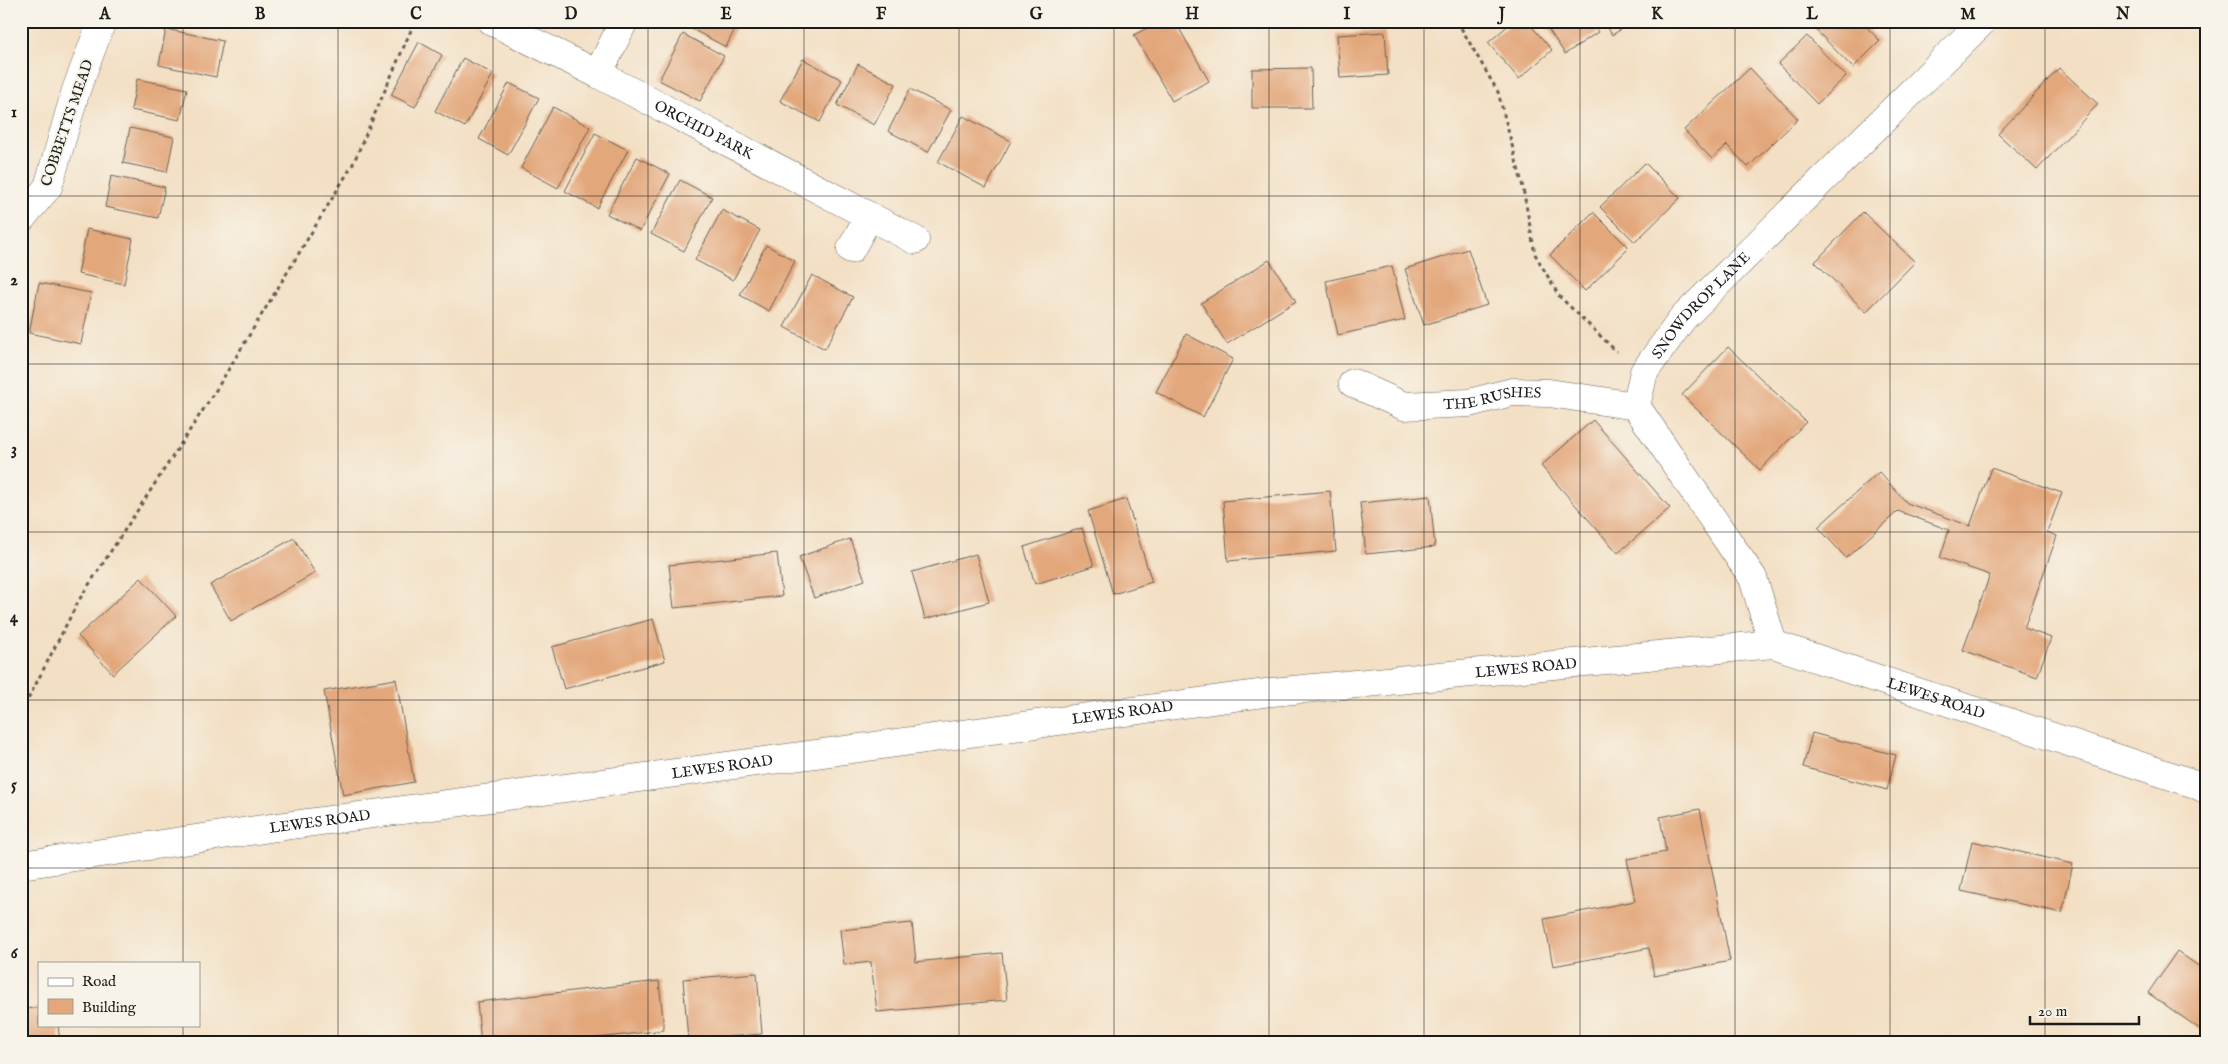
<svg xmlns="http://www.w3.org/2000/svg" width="2228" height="1064" viewBox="0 0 2228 1064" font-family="'IM FELL English',serif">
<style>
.building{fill:#e3a77b}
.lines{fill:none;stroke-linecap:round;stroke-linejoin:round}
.minor-casing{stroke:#676056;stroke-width:29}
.highway-casing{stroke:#676056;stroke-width:29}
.path{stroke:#676056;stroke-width:3;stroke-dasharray:4 4;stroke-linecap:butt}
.minor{stroke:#fff;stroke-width:28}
.highway{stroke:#fff;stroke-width:28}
.grid{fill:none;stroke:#1c1c1c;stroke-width:1;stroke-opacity:0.55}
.labels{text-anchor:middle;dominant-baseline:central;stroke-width:4;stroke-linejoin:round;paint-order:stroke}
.street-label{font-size:15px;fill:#1c1c1c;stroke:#f7f3e8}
.neatline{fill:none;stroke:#1c1c1c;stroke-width:2}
.grid-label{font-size:16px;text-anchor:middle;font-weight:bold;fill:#1c1c1c}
</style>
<rect width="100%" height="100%" fill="#f7f3e8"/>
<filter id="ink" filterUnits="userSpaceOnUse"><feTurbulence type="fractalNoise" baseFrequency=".02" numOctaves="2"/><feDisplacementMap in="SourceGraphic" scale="10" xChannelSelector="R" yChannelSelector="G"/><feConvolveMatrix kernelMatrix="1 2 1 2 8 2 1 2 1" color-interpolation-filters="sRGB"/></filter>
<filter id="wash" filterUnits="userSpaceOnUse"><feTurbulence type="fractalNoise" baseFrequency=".0096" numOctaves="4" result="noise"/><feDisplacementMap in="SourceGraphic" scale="20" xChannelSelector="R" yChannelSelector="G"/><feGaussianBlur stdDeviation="1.12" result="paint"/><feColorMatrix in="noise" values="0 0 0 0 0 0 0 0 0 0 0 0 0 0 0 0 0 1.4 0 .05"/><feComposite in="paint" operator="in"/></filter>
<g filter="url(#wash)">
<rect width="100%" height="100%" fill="#f3dfc3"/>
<g id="blocks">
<path class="building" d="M206 21H227L226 26Z
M689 21H739L726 47 686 26Z
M1160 21H1175L1209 81 1172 101 1134 35Z
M1513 21H1527L1552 50 1519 79 1488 43Z
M1543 21H1590L1598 32 1565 54Z
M1604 21H1635L1612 35Z
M1820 21H1861L1880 41 1853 68 1813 27Z
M166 29 223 41 216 77 159 65Z
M1385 32 1388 75 1340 78 1337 35Z
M683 34 724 56 700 101 659 80Z
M1807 36 1846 76 1817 104 1778 64Z
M419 42 442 55 415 107 391 95Z
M463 58 493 74 465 127 435 111Z
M803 59 842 80 820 122 780 101Z
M858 64 896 84 874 125 837 105Z
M1311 68 1312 108H1252V69Z
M1750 68 1798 119 1748 167 1727 145 1712 159 1684 130Z
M2059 68 2098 104 2037 170 1998 134Z
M137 79 187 89 180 120 131 110Z
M509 83 539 98 508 155 479 139Z
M910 89 951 110 928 152 888 131Z
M553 107 590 127 558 188 521 168Z
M963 116 1011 141 986 188 938 162Z
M130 128 174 137 167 172 123 163Z
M595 133 628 150 597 208 565 191Z
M637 157 670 174 640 231 607 214Z
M1645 163 1680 198 1635 242 1600 207Z
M111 176 165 187 158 218 105 207Z
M680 180 712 197 684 251 651 234Z
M722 210 760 230 733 280 695 260Z
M1593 212 1629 248 1585 291 1550 255Z
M1863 212 1915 262 1866 312 1815 262Z
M87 229 133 239 124 284 78 274Z
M766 245 795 261 769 311 740 295Z
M1468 249 1487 305 1424 325 1405 269Z
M1269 260 1296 301 1227 344 1201 303Z
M1392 266 1405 320 1338 335 1326 281Z
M812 275 853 297 825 349 784 327Z
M39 283 91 293 81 344 29 333Z
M1186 334 1233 359 1203 417 1156 392Z
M1728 347 1806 422 1760 470 1682 395Z
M1593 420 1670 508 1618 553 1541 466Z
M1991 468 2062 493 2047 532 2057 536 2024 628 2051 638 2037 677 1963 650 1990 575 1940 558 1949 530 1898 511 1846 558 1818 527 1879 472 1907 503 1970 526Z
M1330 491 1336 551 1228 561 1223 501Z
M1430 496 1435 547 1366 554 1360 503Z
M1126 499 1152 582 1113 594 1088 511Z
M1082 528 1094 566 1035 584 1024 547Z
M294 538 315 573 231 621 210 585Z
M850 539 865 580 814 598 799 557Z
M777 553 782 596 674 608 669 565Z
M976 554 989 602 925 619 912 572Z
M141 578 176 616 113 674 78 636Z
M653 619 665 661 564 689 552 647Z
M396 679 414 782 343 795 324 691Z
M1812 733 1896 755 1887 790 1803 767Z
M1700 809 1730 961 1654 976 1649 948 1553 966 1544 919 1635 901 1627 859 1666 852 1660 817Z
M1972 841 2073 864 2062 913 1961 891Z
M912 923 916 962 1002 953 1007 1000 877 1012 871 962 844 965 840 930Z
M2177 951 2207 972V1034L2148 993Z
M757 973 762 1034 688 1040 683 979Z
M659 981 664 1030 556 1043H481L477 1002Z
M39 1007V1025H58L60 1043H35V1039L21 1041V1010Z"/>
</g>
</g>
<g filter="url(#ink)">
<use href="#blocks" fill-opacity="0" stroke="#676056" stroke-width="1"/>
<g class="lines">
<g class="minor-casing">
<g id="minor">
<path id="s1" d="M491 21 598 74 915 240"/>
<path d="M598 74 624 21"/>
<path d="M21 219 48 187 76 90 102 21"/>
<path d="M851 249 869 216"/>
<path id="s2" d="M1353 383 1404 406 1469 403 1512 392 1549 393 1636 406"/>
<path id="s3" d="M1773 644 1753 578 1636 406 1644 372 1683 318 1983 21"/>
</g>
</g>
<g class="highway-casing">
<g id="highway">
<path id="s4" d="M21 865 270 828 1272 692 1773 644 2195 784 2207 790"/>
</g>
</g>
<path class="path" d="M1457 21 1498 92 1522 183 1535 254 1559 296 1617 352
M21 713 79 600 216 390 353 164 415 21"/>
<use href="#minor" class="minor"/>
<use href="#highway" class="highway"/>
</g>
</g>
<path class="grid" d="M183 21V963M338 21V1043M493 21V1043M648 21V1043M804 21V1043M959 21V1043M1114 21V1043M1269 21V1043M1424 21V1043M1580 21V1043M1735 21V1043M1890 21V1043M2045 21V1043M21 196H2207M21 364H2207M21 532H2207M21 700H2207M21 868H2207M183 1025V1043"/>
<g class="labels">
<g class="street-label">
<text transform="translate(67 123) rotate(-71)">COBBETTS MEAD</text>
<text stroke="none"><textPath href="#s1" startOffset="239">ORCHID PARK</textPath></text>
<text stroke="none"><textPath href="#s3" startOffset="400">SNOWDROP LANE</textPath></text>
<text stroke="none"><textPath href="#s2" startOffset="145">THE RUSHES</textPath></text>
<text stroke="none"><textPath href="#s4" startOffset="1518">LEWES ROAD</textPath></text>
<text stroke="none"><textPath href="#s4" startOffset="1938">LEWES ROAD</textPath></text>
<text stroke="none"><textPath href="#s4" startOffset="1112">LEWES ROAD</textPath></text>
<text stroke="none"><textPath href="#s4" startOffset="708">LEWES ROAD</textPath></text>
<text stroke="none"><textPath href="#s4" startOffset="302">LEWES ROAD</textPath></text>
</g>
</g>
<rect width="2228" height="1064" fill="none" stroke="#f7f3e8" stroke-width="55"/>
<rect x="38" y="962" width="162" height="65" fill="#f7f3e8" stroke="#9f9d96"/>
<rect x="48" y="978" width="25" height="8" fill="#ffffff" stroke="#9f9d96"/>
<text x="82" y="986" font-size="15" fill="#1c1c1c">Road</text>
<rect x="48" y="999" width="25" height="15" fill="#e3a77b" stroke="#9f9d96"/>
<text x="82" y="1012" font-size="15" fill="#1c1c1c">Building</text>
<path d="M2030 1016v8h109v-8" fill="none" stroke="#1c1c1c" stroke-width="2.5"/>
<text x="2038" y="1016" font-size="15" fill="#1c1c1c" stroke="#f7f3e8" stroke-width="4" paint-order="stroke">20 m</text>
<rect x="28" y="28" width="2172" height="1008" class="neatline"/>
<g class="grid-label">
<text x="105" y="19">A</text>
<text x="260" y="19">B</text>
<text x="416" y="19">C</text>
<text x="571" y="19">D</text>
<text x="726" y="19">E</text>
<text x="881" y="19">F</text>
<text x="1036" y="19">G</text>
<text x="1192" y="19">H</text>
<text x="1347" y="19">I</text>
<text x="1502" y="19">J</text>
<text x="1657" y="19">K</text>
<text x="1812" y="19">L</text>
<text x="1968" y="19">M</text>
<text x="2123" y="19">N</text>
<text x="14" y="117">1</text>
<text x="14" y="285">2</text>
<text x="14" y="454">3</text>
<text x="14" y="622">4</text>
<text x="14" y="790">5</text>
<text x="14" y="958">6</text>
</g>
</svg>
